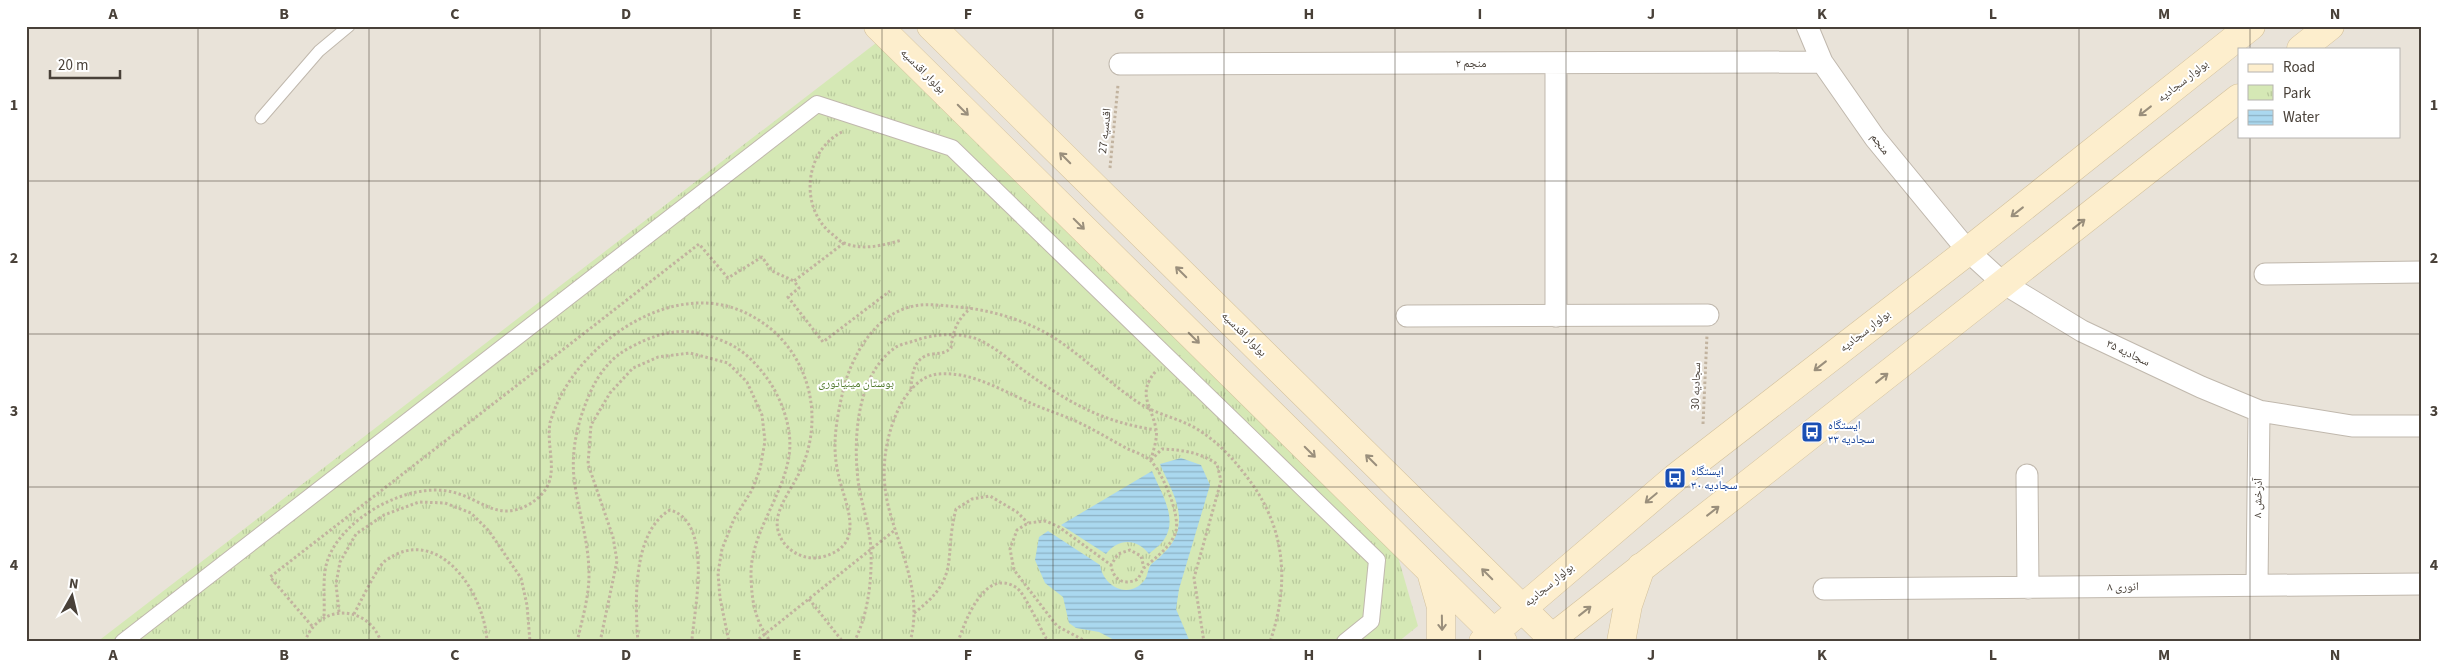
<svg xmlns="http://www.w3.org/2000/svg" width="2448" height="668" viewBox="0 0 2448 668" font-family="'Source Sans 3','Noto Naskh Arabic',sans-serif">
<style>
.residential{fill:#e9e3d9;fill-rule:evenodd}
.park{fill:url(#park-tufts)}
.water{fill:url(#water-rules)}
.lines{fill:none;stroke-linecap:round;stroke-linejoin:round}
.service-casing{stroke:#c0b8ad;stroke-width:13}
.pedestrian-casing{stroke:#c0b8ad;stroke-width:18}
.minor-casing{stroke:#c0b8ad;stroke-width:23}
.secondary-casing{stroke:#d3c19c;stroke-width:29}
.path{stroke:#c2b39f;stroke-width:3;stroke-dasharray:2.5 2.5;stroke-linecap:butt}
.service{stroke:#fff;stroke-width:11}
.pedestrian{stroke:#fff;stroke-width:16}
.minor{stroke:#fff;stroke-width:21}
.secondary{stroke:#fdeecd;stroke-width:28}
.oneway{stroke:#9a8f7c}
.grid{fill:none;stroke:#494139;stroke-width:1;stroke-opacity:0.55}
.labels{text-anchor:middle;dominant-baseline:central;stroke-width:4;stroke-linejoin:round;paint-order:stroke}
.street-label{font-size:12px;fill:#494139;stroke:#fff}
.park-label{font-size:12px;fill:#507a2c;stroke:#fff}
.transit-label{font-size:12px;fill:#164399;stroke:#fff;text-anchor:start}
.neatline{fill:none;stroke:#494139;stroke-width:2}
.grid-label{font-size:16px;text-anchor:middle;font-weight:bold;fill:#494139}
</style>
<defs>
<pattern id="park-tufts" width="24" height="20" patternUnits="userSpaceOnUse" patternTransform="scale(1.25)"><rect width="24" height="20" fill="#d5e8b5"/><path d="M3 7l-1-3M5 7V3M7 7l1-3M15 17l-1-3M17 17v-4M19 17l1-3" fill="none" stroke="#b8c89c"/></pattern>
<pattern id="water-rules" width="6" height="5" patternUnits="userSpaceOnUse" patternTransform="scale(1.25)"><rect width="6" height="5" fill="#aad8ef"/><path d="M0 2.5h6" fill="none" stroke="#8cb1c3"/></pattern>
</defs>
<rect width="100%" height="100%" fill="#f5f1eb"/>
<path class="residential" d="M26 26H2422V642H26ZM2239 49H2399V136H2239Z"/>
<path class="park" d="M876 43 1394 543 1418 626 1398 642H97Z"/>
<path class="water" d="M1181 458 1201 465 1210 485 1179 589 1176 609 1190 642H1118L1099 632 1076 628 1069 623 1063 597 1045 583 1035 560 1039 537 1048 531 1100 565C1103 585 1126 599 1142 583 1148 578 1147 571 1150 566 1152 563 1156 560 1159 558 1171 546 1179 537 1179 519 1179 500 1167 481 1160 464Z
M1152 471C1160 491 1178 517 1165 538 1162 544 1154 549 1149 554 1137 538 1118 538 1106 554L1061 525Z"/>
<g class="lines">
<g class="service-casing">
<path id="service" d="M261 118 319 51 349 26"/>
</g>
<g class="pedestrian-casing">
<path id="pedestrian" d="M123 642 817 104 952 148 1377 560 1371 621 1345 642"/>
</g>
<g class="minor-casing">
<path id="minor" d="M1807 26 1822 62 1875 138 1968 251 2003 283 2082 331 2201 387 2259 411 2352 426H2422
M1556 63V316
M1120 64 1822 62
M2265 274 2422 272
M1407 316 1708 315
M2027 475 2028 588
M2257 585 2259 411
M1824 589 2422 584"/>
</g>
<g class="secondary-casing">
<path id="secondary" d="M878 26 1503 642
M931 26 1556 642
M2301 49 2330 26
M1431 572 1441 607V642
M1483 642 1675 478 1968 251 2251 26
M1547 642 2239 98
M1621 642 1628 605 1641 567"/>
</g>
<path class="path" d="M842 132C804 151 799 208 832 234 836 237 840 242 844 243 863 251 884 245 902 240
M1110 168 1118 85
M844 243 794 281 799 288 788 297 823 342 890 291
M911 389C912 373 914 357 932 354 941 353 944 354 951 348 953 331 957 319 971 308
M1703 424 1707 335
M1151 460 1162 449C1183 450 1199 452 1217 464L1221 481 1194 578 1204 642
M1151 460C1153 451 1158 438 1156 429 1152 406 1136 394 1156 371
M809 599 843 642
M339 612 336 584 340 562 356 534 384 515 419 502 445 503 471 513 489 531 521 578 527 605 530 642
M914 613C962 577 943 558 956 509L972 499 990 496 1017 512 1028 523
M354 614C360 603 377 567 385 561 438 522 485 593 487 642
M324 616C325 600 322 578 327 562 340 519 408 481 452 492 480 498 497 522 528 505 566 483 545 454 550 423 550 422 555 408 556 406 583 342 669 282 739 310 802 335 828 406 802 467 795 484 782 499 778 516 772 541 798 563 822 557 869 545 844 503 838 473 836 464 835 455 835 446 835 425 840 403 845 383 855 351 877 313 914 306 928 303 944 306 959 307 991 310 1025 320 1053 337 1084 357 1109 383 1139 403 1157 415 1179 418 1197 429 1215 440 1230 455 1243 472 1285 523 1291 580 1270 642
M312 626 270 577 699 244 728 278 762 257 772 271 794 281
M305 642C317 604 368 603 381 642
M577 642C582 620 589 597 589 575 589 541 578 511 574 478 571 449 578 420 590 393 599 373 611 357 631 347 665 329 690 326 725 342 743 349 758 365 769 381 783 402 793 431 789 456 784 490 759 524 753 556 750 568 751 581 752 593 754 611 759 627 771 642
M600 642 617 561 613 537 588 464 591 425 610 393 633 368 658 357 690 353 728 363 747 382 762 415 765 441 760 469 752 490 734 519 722 549 718 573 720 598 729 642
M638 642C635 603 632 532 670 510 713 522 695 606 692 639L690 642
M755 642 895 530
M854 642C868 615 872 581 871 550 870 527 861 503 858 480 853 437 857 374 896 347 901 344 908 343 914 341 933 334 957 332 977 339 994 346 1012 362 1027 373 1071 404 1103 422 1156 430
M910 642C923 594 901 554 889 509 880 475 884 441 898 410 906 393 920 375 939 374 973 371 1006 393 1035 405 1047 410 1059 414 1071 419 1090 427 1109 439 1128 449 1135 452 1146 456 1151 461 1163 474 1180 514 1176 531 1172 546 1155 558 1144 568
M958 642C965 621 985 566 1017 588 1025 594 1040 628 1046 638L1053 642
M1087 642 1057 626 1014 570 1010 549 1017 530 1028 523 1046 521 1059 527 1111 565C1113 580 1124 586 1138 579L1144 568 1141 556 1130 550 1118 554 1111 565"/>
<use href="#service" class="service"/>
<use href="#pedestrian" class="pedestrian"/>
<use href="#minor" class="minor"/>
<use href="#secondary" class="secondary"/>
</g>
<defs><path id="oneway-shaft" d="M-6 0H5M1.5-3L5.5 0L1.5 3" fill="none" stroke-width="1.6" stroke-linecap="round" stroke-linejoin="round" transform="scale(1.25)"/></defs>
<g class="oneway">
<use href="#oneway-shaft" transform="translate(963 110) rotate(45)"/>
<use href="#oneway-shaft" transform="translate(2145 111) rotate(142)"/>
<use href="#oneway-shaft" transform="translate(1065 158) rotate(-135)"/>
<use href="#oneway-shaft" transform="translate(2017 212) rotate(142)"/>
<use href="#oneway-shaft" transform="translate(1079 224) rotate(45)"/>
<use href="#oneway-shaft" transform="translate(2079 224) rotate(-38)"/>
<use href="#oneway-shaft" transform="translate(1181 272) rotate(-135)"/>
<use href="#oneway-shaft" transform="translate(1194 338) rotate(45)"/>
<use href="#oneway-shaft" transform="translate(1820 366) rotate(142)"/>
<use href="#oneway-shaft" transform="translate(1882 378) rotate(-38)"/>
<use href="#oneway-shaft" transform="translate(1310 452) rotate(45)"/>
<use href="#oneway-shaft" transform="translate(1371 460) rotate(-135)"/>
<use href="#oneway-shaft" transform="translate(1651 498) rotate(140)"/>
<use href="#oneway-shaft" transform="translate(1713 511) rotate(-38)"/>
<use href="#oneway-shaft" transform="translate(1487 574) rotate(-135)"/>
<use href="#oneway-shaft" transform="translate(1585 611) rotate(-38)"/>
<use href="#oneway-shaft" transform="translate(1442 623) rotate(89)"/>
</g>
<path class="grid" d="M198 26V642M369 26V642M540 26V642M711 26V642M882 26V642M1053 26V642M1224 26V642M1395 26V642M1566 26V642M1737 26V642M1908 26V642M2079 26V642M2250 26V49M2250 136V642M26 181H2422M26 334H2422M26 487H2422"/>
<defs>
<g id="bus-square" transform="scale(1.125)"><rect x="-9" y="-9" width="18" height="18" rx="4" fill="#1a4fb4" stroke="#fff"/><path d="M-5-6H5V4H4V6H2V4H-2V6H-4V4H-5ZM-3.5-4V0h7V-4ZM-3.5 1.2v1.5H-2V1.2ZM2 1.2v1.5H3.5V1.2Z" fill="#fff"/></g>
</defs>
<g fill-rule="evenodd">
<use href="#bus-square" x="1812" y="432"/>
<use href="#bus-square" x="1675" y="478"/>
</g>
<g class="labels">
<g class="street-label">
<text x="1471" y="63">منجم ۲</text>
<text transform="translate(923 71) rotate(45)">بولوار اقدسیه</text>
<text transform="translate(2183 81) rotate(-38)">بولوار سجادیه</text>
<text transform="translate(1105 131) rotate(-84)">اقدسیه 27</text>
<text transform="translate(1880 144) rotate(53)">منجم</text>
<text transform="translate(1865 331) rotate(-38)">بولوار سجادیه</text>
<text transform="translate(1244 334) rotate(45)">بولوار اقدسیه</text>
<text transform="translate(2128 353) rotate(25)">سجادیه ۳۵</text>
<text transform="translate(1696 386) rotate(-88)">سجادیه 30</text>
<text transform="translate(2258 498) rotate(-89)">آذرخش ۸</text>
<text transform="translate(1549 585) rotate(-40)">بولوار سجادیه</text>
<text transform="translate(2123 587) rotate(-1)">انوری ۸</text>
</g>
<g class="park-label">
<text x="856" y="383">بوستان مینیاتوری</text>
</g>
<g class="transit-label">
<text x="1828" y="425">ایستگاه<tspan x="1828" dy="14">سجادیه ۳۳</tspan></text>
<text x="1691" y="471">ایستگاه<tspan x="1691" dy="14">سجادیه ۳۰</tspan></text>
</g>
</g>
<rect width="2448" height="668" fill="none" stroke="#ffffff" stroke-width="55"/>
<rect x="2238" y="48" width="162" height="90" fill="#ffffff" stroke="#b6b3b0"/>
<rect x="2248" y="64" width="25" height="8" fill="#fdeecd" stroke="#b6b3b0"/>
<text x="2283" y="72" font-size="15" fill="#494139">Road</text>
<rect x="2248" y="85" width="25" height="15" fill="url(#park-tufts)" stroke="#b6b3b0"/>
<text x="2283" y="98" font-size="15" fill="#494139">Park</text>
<rect x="2248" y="110" width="25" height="15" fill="url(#water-rules)" stroke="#b6b3b0"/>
<text x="2283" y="122" font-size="15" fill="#494139">Water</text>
<g transform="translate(72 596) rotate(8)" stroke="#ffffff" stroke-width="4" paint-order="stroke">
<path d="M0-4L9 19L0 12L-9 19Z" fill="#494139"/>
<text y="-8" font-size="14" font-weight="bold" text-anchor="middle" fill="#494139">N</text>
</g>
<path d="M50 70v8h70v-8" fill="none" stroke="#494139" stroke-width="2.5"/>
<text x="58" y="70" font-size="15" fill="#494139" stroke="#ffffff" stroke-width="4" paint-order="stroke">20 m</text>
<rect x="28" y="28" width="2392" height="612" class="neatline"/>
<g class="grid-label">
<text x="113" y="19">A</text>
<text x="284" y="19">B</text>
<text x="455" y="19">C</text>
<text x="626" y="19">D</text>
<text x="797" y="19">E</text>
<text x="968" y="19">F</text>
<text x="1139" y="19">G</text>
<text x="1309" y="19">H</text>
<text x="1480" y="19">I</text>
<text x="1651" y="19">J</text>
<text x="1822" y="19">K</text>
<text x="1993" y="19">L</text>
<text x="2164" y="19">M</text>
<text x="2335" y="19">N</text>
<text x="14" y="110">1</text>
<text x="2434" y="110">1</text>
<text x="14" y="263">2</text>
<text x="2434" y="263">2</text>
<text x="14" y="416">3</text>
<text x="2434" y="416">3</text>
<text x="14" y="570">4</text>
<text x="2434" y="570">4</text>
<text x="113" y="660">A</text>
<text x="284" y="660">B</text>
<text x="455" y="660">C</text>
<text x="626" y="660">D</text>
<text x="797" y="660">E</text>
<text x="968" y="660">F</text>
<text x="1139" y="660">G</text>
<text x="1309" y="660">H</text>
<text x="1480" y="660">I</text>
<text x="1651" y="660">J</text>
<text x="1822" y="660">K</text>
<text x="1993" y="660">L</text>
<text x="2164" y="660">M</text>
<text x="2335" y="660">N</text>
</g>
</svg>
